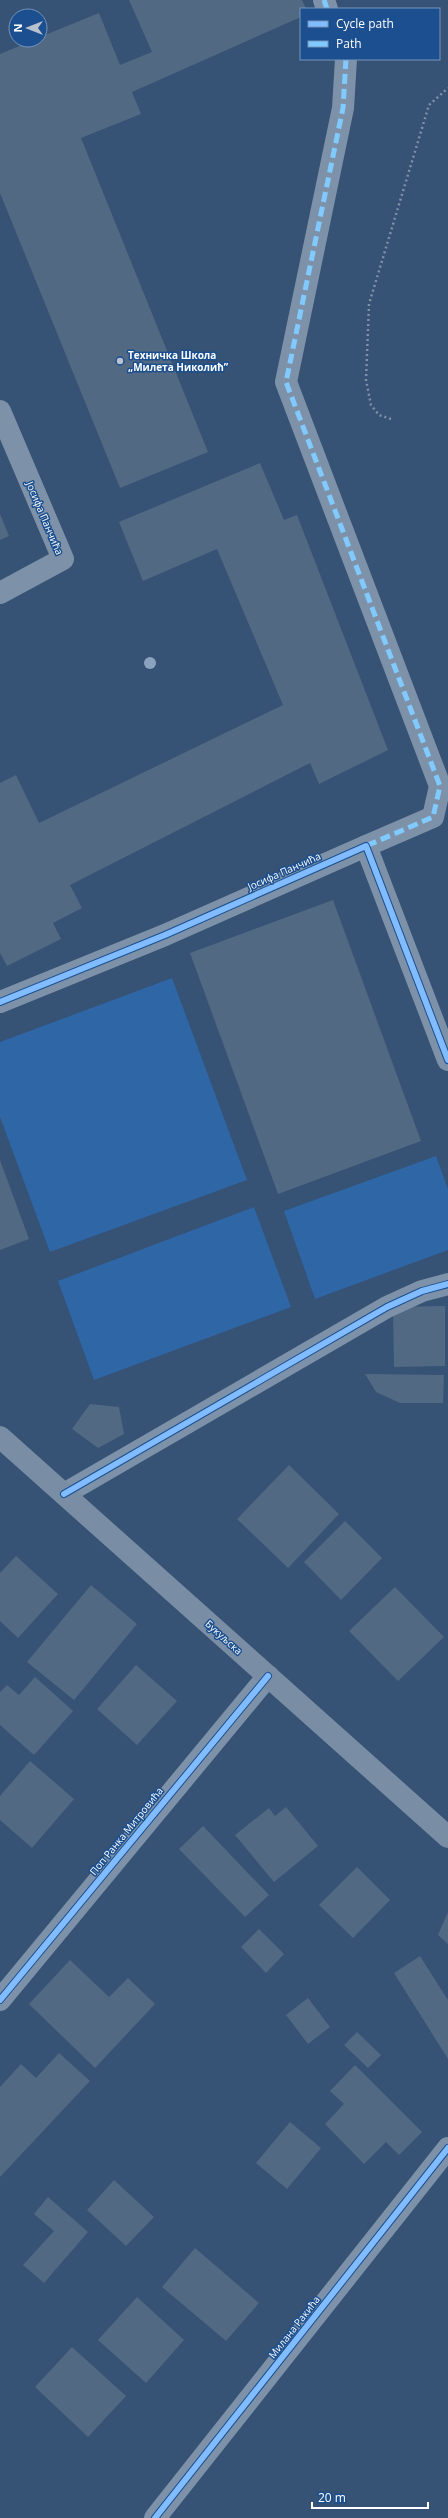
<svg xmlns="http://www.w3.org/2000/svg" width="448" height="2518" viewBox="0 0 448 2518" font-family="'Open Sans',sans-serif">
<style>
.pitch{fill:#2f66a5}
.building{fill:#526984}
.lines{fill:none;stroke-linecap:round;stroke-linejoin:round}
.path{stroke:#7d92a8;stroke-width:2.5;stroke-dasharray:2 3;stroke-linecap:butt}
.pedestrian{stroke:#7d92a8;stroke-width:22}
.minor{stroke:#7d92a8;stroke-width:22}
.secondary{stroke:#798da4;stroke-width:22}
.quiet{stroke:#80caff;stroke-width:5;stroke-dasharray:10 5;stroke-linecap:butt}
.cycleway-casing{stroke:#1b4f8f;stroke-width:8}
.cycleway{stroke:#80bcff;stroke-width:6}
.tree{fill:#8aa2be}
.poi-dot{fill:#b9c2ce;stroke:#1b4f8f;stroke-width:1.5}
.labels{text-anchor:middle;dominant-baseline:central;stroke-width:3;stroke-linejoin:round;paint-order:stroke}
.poi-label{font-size:10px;font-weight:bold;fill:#fff;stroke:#1b4f8f;text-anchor:start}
.street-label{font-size:10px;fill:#fff;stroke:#1b4f8f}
</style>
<rect width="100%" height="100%" fill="#365274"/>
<path class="pitch" d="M172 978 247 1180 50 1252 0 1117V1042Z
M436 1156 448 1189V1250L315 1299 284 1211Z
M254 1207 291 1307 94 1380 58 1281Z"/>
<path class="building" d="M129 0H302L306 9H301V17L132 92 141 114 81 138 208 452 120 488 0 193V54L34 40H40V37L99 13 120 65 152 52Z
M260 463 284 520 297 515 388 750 319 784 310 763 70 885 82 908 53 923 61 939 7 966 0 953V783L16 775 39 823 283 705 217 549 143 581 119 522Z
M0 514 9 536 0 540Z
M333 900 421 1141 278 1194 190 953Z
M0 1160 29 1239 0 1250Z
M445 1306V1366L394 1367 393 1307Z
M365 1374 444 1375 443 1403H400L376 1392Z
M90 1404 119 1407 124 1434 98 1448 72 1429Z
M289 1465 339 1514 288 1568 237 1519Z
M345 1521 382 1558 341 1600 304 1562Z
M16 1556 58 1594 18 1638 0 1621V1573Z
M91 1585 137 1624 74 1700 27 1662Z
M395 1587 444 1637 398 1681 349 1631Z
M136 1665 177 1701 137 1745 97 1709Z
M35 1677 73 1711 34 1755 0 1725V1692L7 1685 19 1695Z
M30 1761 74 1799 32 1848 0 1820V1796Z
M286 1807 318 1846 274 1882 235 1835 269 1808 275 1816Z
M203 1826 269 1895 245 1917 179 1849Z
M357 1867 390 1900 353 1938 319 1905Z
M448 1912V1944L438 1935Z
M259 1929 284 1954 266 1973 241 1947Z
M420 1956 448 2000V2059L394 1973Z
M70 1960 109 1997 128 1978 155 2004 95 2068 29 2004Z
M308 1998 330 2027 308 2044 286 2015Z
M357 2032 381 2055 368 2068 344 2045Z
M59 2053 90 2081 0 2177V2087L21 2064 36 2078Z
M355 2065 422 2132 399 2155 386 2142 364 2164 325 2124 344 2104 330 2091Z
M290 2122 321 2148 287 2189 256 2163Z
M114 2180 154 2217 126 2246 87 2210Z
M48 2197 88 2232 44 2283 23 2265 54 2231 34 2214Z
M195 2248 259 2303 226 2341 162 2287Z
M137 2297 184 2340 146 2383 98 2340Z
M72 2347 126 2396 88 2437 35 2387Z"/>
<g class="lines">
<path class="path" d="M391 419 379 415 371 405 366 380 369 304 429 105 448 88"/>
<path class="pedestrian" d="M324 0 327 9
M346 59 343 108 286 382 440 786 433 817 366 846"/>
<path class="minor" d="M0 411 63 559 0 593
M0 1002 165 935 366 846 448 1060
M64 1494 387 1307 422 1291 448 1284
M0 2000 268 1676
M155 2518 448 2148"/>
<path class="secondary" d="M0 1437 448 1837"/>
<path class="quiet" d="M324 0 327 9
M346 59 343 108 286 382 440 786 433 817 366 846"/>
<g class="cycleway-casing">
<path id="cycleway" d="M0 1002 165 935 366 846 448 1060
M64 1494 387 1307 422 1291 448 1284
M0 2000 268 1676
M155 2518 448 2148"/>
</g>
<use href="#cycleway" class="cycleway"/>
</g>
<circle class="tree" cx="150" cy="663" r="6"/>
<circle class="poi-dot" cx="120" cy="361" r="4"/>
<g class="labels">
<g class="poi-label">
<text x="128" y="355">Техничка Школа<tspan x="128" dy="12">„Милета Николић”</tspan></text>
</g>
<g class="street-label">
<text transform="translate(45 518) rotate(67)">Јосифа Панчића</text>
<text transform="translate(284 871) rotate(-24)">Јосифа Панчића</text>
<text transform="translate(224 1637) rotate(42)">Букуљска</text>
<text transform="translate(126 1831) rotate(-51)">Поп Ранка Митровића</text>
<text transform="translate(294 2327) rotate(-52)">Милана Ракића</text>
</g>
</g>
<rect x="300" y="8" width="140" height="52" fill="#1b4f8f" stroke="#7695bc"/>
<rect x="308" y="21" width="20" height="6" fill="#80bcff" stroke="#7695bc"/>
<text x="336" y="28" font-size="12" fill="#ffffff">Cycle path</text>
<rect x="308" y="41" width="20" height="6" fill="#80caff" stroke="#7695bc"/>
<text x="336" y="48" font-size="12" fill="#ffffff">Path</text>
<g transform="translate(28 28) rotate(270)"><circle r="19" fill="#1b4f8f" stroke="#7695bc"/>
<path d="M0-3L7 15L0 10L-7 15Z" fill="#b9c2ce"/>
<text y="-6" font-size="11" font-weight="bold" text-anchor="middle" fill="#ffffff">N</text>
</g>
<path d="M312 2502v6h116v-6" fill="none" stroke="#ffffff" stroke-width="2"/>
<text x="318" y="2502" font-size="12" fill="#ffffff" stroke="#1b4f8f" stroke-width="3" paint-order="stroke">20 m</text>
</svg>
